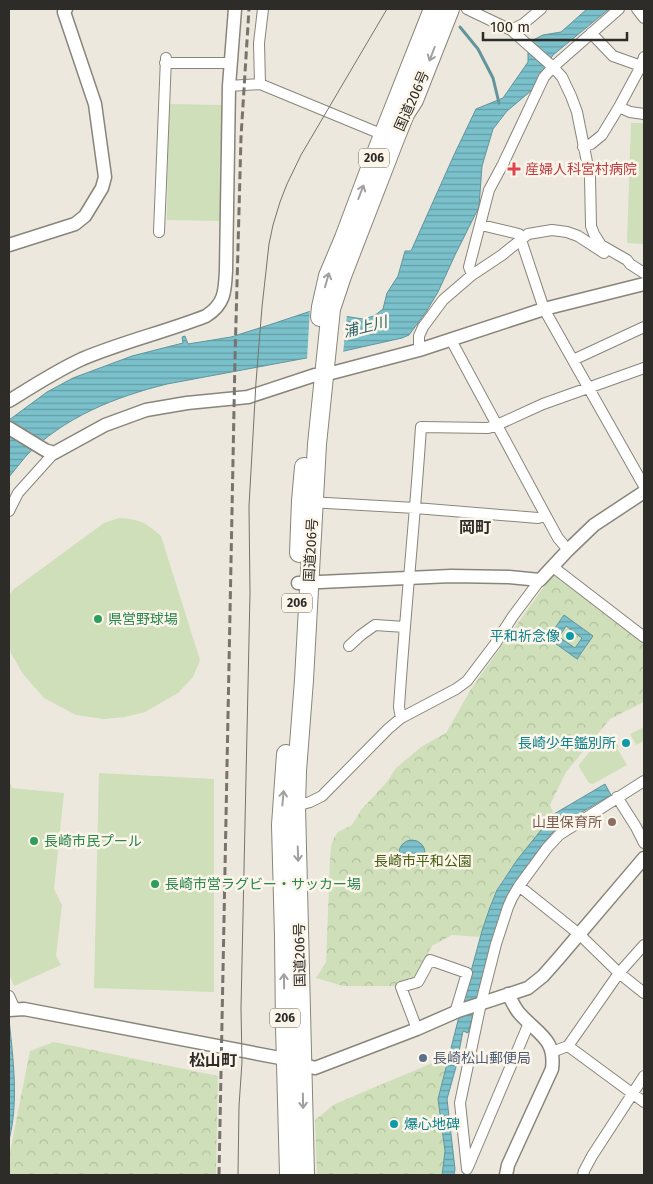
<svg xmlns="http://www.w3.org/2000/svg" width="653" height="1184" viewBox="0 0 653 1184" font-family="'Fira Sans','Noto Sans JP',sans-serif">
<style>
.green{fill:#cfdfb9}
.park{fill:url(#park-crowns)}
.water{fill:url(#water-rules);stroke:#63949b;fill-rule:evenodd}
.pier{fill:#ede8dd}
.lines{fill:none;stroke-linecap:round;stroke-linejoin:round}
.stream{stroke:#63949b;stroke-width:3}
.minor-casing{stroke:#8a857b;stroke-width:12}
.tertiary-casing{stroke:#8a857b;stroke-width:15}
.trunk-casing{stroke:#8a857b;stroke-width:20}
.minor{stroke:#fff;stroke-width:10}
.tertiary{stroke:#fff;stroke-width:12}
.trunk{stroke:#fff;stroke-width:18}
.tram{stroke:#77746d;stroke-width:1}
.rail{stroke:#77746d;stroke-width:3;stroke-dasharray:8 4;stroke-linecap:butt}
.oneway{stroke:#a1a09e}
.health-dot{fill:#e0444e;stroke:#fbf5ea;stroke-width:2}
.leisure-dot{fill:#2e9e5b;stroke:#fbf5ea;stroke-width:2}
.culture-dot{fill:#0f9aa8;stroke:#fbf5ea;stroke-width:2}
.education-dot{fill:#8d6e63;stroke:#fbf5ea;stroke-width:2}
.service-dot{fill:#5c6f8a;stroke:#fbf5ea;stroke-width:2}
.labels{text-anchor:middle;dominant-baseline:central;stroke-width:5;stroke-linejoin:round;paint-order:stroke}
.shield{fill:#fbf5ea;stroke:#6c6862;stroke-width:1}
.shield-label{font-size:12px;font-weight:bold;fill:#2e2c28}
.street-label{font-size:14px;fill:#2e2c28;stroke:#fbf5ea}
.health-label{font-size:14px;fill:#be3a42;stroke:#fbf5ea;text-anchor:start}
.leisure-label{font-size:14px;fill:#27864d;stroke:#fbf5ea;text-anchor:start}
.culture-label{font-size:14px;fill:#0d838f;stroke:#fbf5ea;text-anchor:end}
.education-label{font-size:14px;fill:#785e54;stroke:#fbf5ea;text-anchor:end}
.park-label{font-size:14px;fill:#475e12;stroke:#fbf5ea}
.service-label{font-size:14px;fill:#4e5e75;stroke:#fbf5ea;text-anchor:start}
.water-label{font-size:15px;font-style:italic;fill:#215d65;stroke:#fbf5ea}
.quarter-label{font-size:16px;font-weight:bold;fill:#2e2c28;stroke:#fbf5ea}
</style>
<defs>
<pattern id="park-crowns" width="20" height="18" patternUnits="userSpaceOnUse" patternTransform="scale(1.25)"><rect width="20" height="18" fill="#cfdfb9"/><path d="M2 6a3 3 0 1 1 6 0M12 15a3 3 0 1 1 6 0" fill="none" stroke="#b2c09f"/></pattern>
<pattern id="water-rules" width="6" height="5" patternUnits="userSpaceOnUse" patternTransform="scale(1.25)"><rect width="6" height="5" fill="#7ac1cc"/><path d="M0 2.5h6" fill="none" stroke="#649da6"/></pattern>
</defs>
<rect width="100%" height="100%" fill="#ede8dd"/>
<path class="green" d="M168 104 222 105 220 221 167 220Z
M631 123H644V244L627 243Z
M119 518C140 519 146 523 161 536L200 660 193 677 178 693 145 712 125 717 104 719 76 715 44 698 23 674 11 653 9 644V595L14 589 104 523Z
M644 727V741L636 745 630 734Z
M613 737 619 747 617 748 627 765 593 784 589 783 579 767V765L590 751Z
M99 773 214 779V992L94 988Z
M9 780 12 788 64 793 54 889 62 905 56 956 61 965 14 986 9 974Z"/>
<path class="park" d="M553 574 644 640V702L610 719 566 772 550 805 554 814C535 840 513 862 497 889 489 903 485 921 481 937L452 935 432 946 412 981 396 986H343L316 978 326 962 330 861 331 846 334 838 338 832 352 825 361 810 387 782 396 768 421 747 446 733 471 689Z
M54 1042 218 1076 216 1175H9V1157L30 1051Z
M449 1056 438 1099 445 1151 442 1175H317L315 1120 335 1104Z"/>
<path class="water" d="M587 9H609L553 55 532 90 507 111 493 129 482 166 479 207 455 255 438 292 426 312 409 335 402 338 344 351 167 384C115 397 64 417 26 456 20 463 15 470 9 477V420L47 392 73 378 132 356 183 343 182 337 185 336 188 344 231 337 269 325 311 311 363 319 374 316 383 309 387 293 398 276 405 251H411L454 155 476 109 503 98 528 62V46L535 39 543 35 561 32Z
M564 615 593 636 577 659 548 638ZM566 626 582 638 575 648 559 637Z
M605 784 611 795 560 825 551 834 518 878 508 896 503 907 468 1033 463 1031 456 1067 447 1099 455 1169 454 1175H442L445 1151 438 1099 464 997 482 931 490 907 497 890 517 860 554 814Z
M399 853a13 13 0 1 1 26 0a13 13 0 1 1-26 0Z
M9 1019C13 1059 19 1101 9 1140Z"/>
<path class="pier" d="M310 308 347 314 343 354 307 360Z"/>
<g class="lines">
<path class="stream" d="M460 27 478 49 493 78 499 103"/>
<g class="minor-casing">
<path id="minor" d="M263 9 259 43 260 84 386 136
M467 9 511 30 523 24 541 9
M637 9 644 18
M511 30 553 67 562 77 571 96 577 112 590 177 591 226 594 234 601 245 627 260 630 264 644 273
M591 33 613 56 641 66
M165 63H231
M229 86 260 84
M619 107 630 112 644 114
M583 147 591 144 602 135 619 107 641 66 644 57
M481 225 519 234 544 309 644 486
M159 232 166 58
M472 275 469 267 489 190 503 164 544 77 553 67 619 9
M451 340 546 516 558 538 568 550
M419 350V336L423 327 443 300 472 275 502 255 528 234 552 230 567 232 578 236 604 253
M573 360 644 327
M309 502 415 508 538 518 546 516
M9 511 18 493 54 453
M553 567 644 637
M349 646 361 635 375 625 405 627
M401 718 399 707C405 613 415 520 421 427L488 428 497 425 543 404 644 368
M617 797 636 827 644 843
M296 806 310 802 322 796 388 729 401 718 456 689 467 681 495 644 513 616 540 580
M519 886 579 934 619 973 644 993
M9 996 15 1009
M417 1029 401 987 418 982 430 960 467 973 455 1013
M568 1046 644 1102
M552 1052 568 1046 619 973 644 945
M468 1167 529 1023
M467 1169 460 1103 481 1003 496 944 508 907 512 898 519 886 547 848 559 835 644 781
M583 1175 584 1171 592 1156 644 1076"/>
</g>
<g class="tertiary-casing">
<path id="tertiary" d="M9 245 75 224 85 216 102 188 105 177 95 104 64 12 66 9
M9 401C33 386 56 371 82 359 122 342 165 332 206 316 225 304 225 291 226 270L229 86 235 9
M9 428 45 450 54 453 105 425 146 410 187 403 248 397 315 375H324L419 350 544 309 644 284
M298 583 451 576 509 577 540 580 568 550 594 525 644 492
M9 1010 24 1009 280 1058 315 1068 417 1029 458 1011 528 988 543 976 558 959 644 858
M506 1175 508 1165 552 1069C556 1039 538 1034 520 1014 515 1009 512 1001 508 994"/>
</g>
<g class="trunk-casing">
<path id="trunk" d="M320 317 321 307 328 276 344 238 374 158 433 9
M299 553 301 501 304 467
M286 754 281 825 284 936 285 1026 289 1175
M305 1175 296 806 297 771 304 680 317 444 331 309 342 276 395 139 405 114 414 100 450 9"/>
</g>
<use href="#minor" class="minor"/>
<use href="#tertiary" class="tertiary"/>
<use href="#trunk" class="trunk"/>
<path class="tram" d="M238 1175 239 1106 242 1062 241 1008 250 593 249 506 256 382 262 307 269 244 273 225 280 202 287 184 301 155 387 9"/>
<path class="rail" d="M219 1175 235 358 241 137 249 9"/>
</g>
<defs><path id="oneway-shaft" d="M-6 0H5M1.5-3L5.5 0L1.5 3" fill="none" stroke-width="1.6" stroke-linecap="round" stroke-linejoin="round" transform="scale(1.25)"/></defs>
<g class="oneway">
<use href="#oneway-shaft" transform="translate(432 54) rotate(111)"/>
<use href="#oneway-shaft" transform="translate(361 192) rotate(-69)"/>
<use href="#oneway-shaft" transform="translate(327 280) rotate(-74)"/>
<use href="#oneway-shaft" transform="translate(283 798) rotate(-85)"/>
<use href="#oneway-shaft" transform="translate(298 854) rotate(88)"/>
<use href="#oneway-shaft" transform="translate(284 981) rotate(-91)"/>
<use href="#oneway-shaft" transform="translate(303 1101) rotate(89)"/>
</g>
<path class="health-dot" d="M511.5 161.5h5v5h5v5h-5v5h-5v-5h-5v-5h5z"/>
<g class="leisure-dot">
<circle cx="98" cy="619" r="5"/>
<circle cx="34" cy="841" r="5"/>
<circle cx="155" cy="884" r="5"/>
</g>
<g class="culture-dot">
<circle cx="570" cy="636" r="5"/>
<circle cx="626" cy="743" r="5"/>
<circle cx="394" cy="1124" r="5"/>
</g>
<circle class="education-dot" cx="612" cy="822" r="5"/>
<circle class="service-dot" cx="423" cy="1058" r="5"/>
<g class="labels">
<g class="shield">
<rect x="359" y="148.5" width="30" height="19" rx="4"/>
<rect x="282" y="593.5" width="30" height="19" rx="4"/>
<rect x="270" y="1008.5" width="30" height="19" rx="4"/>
</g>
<g class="shield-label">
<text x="374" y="158">206</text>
<text x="297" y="603">206</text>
<text x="285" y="1018">206</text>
</g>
<g class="street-label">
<text transform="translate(412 101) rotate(-66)">国道206号</text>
<text transform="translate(311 550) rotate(-87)">国道206号</text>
<text transform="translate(300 955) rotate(-91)">国道206号</text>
</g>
<g class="health-label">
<text x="525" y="169">産婦人科宮村病院</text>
</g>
<g class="leisure-label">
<text x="108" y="619">県営野球場</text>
<text x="44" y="841">長崎市民プール</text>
<text x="165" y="884">長崎市営ラグビー・サッカー場</text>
</g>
<g class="culture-label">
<text x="560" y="636">平和祈念像</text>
<text x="616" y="743">長崎少年鑑別所</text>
<text x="404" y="1124" text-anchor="start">爆心地碑</text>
</g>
<g class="education-label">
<text x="602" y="822">山里保育所</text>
</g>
<g class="park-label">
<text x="423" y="861">長崎市平和公園</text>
</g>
<g class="service-label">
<text x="433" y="1058">長崎松山郵便局</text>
</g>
<g class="water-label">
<text transform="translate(365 327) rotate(-14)">浦上川</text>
</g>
<g class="quarter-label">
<text x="475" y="527">岡町</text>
<text x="213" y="1060">松山町</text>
</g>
</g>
<rect width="653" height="1184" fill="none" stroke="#2e2c28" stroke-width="20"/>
<path d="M483 32v8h144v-8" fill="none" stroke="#2e2c28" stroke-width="2.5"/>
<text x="490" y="32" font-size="15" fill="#2e2c28" stroke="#fbf5ea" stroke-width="4" paint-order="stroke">100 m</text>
</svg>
